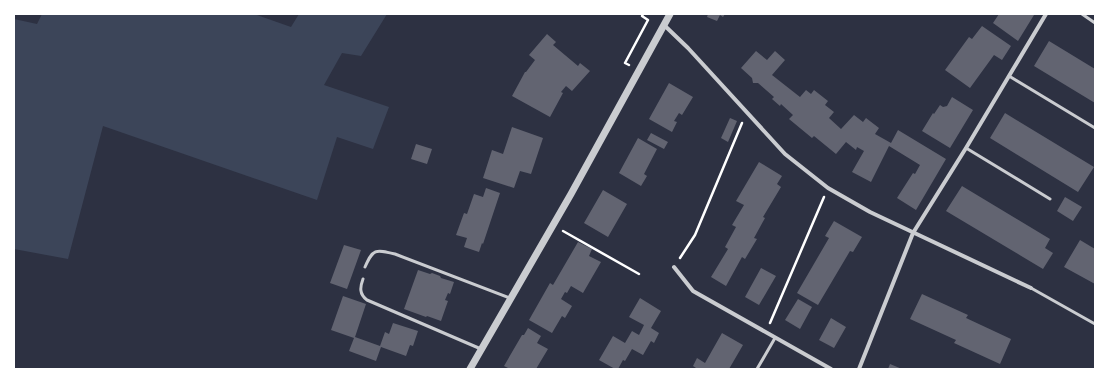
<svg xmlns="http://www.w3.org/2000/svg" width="1109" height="383" viewBox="0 0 1109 383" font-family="Lato,sans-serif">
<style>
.green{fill:#3c4559}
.building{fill:#626471}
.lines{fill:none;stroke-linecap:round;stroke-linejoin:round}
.path{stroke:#fff;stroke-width:2.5}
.service{stroke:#caccd0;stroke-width:3}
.minor{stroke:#caccd0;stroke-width:4}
.tertiary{stroke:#caccd0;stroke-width:7}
</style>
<rect width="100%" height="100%" fill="#2d3142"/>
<path class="green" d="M42 14H254L291 27 299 14H387L361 56 342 53 324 85 389 107 373 149 337 137 317 200 103 126 68 259 14 249V19L37 24Z"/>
<path class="building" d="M708 14H725L723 17 720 15 717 21 707 17Z
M999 14H1033L1034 15 1018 41 993 23Z
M982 26 1011 46 1002 60 994 55 970 88 945 70 969 37 972 39Z
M547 34 556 42 553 45 578 66 580 63 590 71 572 91 566 86 561 92 563 93 550 117 512 96 525 72H526L535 60 529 55Z
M1049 41 1095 69V103L1034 66Z
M756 51 767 60 775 51 785 60 772 75 800 97 806 90 811 94 814 90 828 101 825 105 834 112 829 118 841 129 854 115 863 122 866 118 879 128 875 134 891 143 898 130 946 159 916 210 897 198 913 173 915 174 920 165 889 146 871 182 852 172 864 151 857 147 856 150 846 142 836 154 814 136 812 138 789 119 793 115 781 104 780 106 772 99 774 97 758 83H753L752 78 741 68Z
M669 83 693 97 682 115 679 113 674 121 677 122 672 132 649 119Z
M952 97 973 110 950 148 922 131 933 113 934 114 940 105 943 107 947 106Z
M1005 113 1094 167 1078 192 990 138Z
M730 118 737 121 728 142 721 138Z
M512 127 543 138 531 174 520 171 514 188 483 178 492 150 503 154Z
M651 133 668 142 664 149 647 140Z
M638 138 657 149 644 174 647 176 641 186 619 173Z
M416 144 432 149 427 164 411 159Z
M759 162 782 176 777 184 781 187 763 217 765 218 754 238 757 239 745 259 742 257 726 286 711 277 728 249 725 247 736 227 732 225 744 205 736 201Z
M962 186 1050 239 1045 248 1053 253 1043 269 946 211Z
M486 188 500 193 483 244 482 243 479 252 464 247 467 238 456 235 464 213 467 214 474 194 483 197Z
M603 190 627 204 608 237 584 223Z
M1065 197 1082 207 1073 221 1057 211Z
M834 221 862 237 853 252 850 251 818 305 797 293 829 238 825 236Z
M1080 240 1095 249V284L1064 267Z
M578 242 592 249 589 256 601 262 583 293 571 286 567 293 565 292 561 299 572 306 565 318 562 316 552 333 529 320 550 283 553 285Z
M344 245 361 250 347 289 330 283Z
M761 268 776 276 759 305 745 297Z
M418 270 430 274 432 273 440 276 441 278 454 282 450 294 448 293 445 300 448 301 441 321 427 316 426 317 404 309Z
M922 294 968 315 966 318 1011 339 1000 364 954 343 956 340 910 319Z
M343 296 366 304 355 337 380 346 385 332 389 334 393 323 418 331 413 346 410 345 406 356 381 347 376 361 349 351 354 338 331 330Z
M640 298 661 311 651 328 659 333 654 343 651 341 643 355 632 349 625 361 623 360 618 369H615L599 360 613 336 625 343 632 331 639 335 644 325 629 317Z
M798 299 812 307 800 329 785 320Z
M831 318 846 327 834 348 819 340Z
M528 328 541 336 537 343 548 349 536 369H508V368L504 366 522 335H524Z
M722 333 743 345 729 369H695L696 368 693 366 697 358 705 363Z
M890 364 902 369H888Z"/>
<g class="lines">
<path class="path" d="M629 65 625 63 648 20 642 16 643 14
M563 231 639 274
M680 258 695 235 742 123
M770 323 824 197"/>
<path class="service" d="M1082 14 1095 23
M1009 76 1095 128
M966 148 1050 199
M365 267C373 249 375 249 395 254L510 298
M363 279C360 287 359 294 367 300L481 349
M1031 288 1095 324
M757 369 775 338"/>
<path class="minor" d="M664 25 688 48 785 154 828 188 870 212 1031 288
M674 267 693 291 831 369
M859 369 913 233 966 148 1046 14"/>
<path class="tertiary" d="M470 369 571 194 670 14"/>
</g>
<rect width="1109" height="383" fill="none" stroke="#ffffff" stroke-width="30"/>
</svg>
